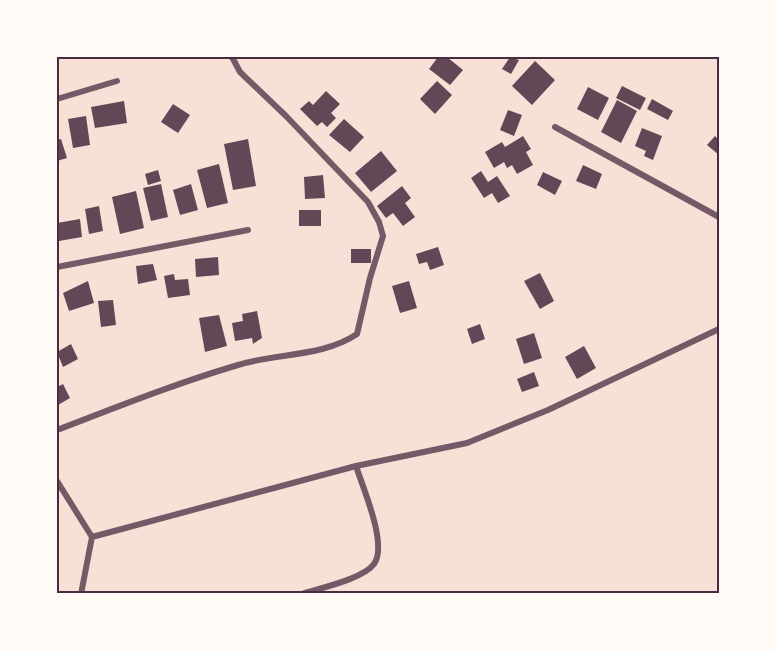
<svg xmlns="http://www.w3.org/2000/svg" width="776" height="651" viewBox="0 0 776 651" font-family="Manrope,sans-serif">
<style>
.building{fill:#644757}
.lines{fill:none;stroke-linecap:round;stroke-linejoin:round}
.minor{stroke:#755966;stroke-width:6}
.neatline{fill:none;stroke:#4a2c40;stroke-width:2}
</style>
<rect width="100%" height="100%" fill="#f7e1d7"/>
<path class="building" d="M438 57H447L463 70 450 85 429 69Z
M510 57 519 60 511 74 502 69Z
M535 61 555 80 532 105 512 86Z
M437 81 452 95 435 114 420 99Z
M622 86 646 98 640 110 616 98Z
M588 87 609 98 598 120 577 109Z
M326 91 340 104 331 113 336 118 327 127 322 122 317 126 300 109 309 101 313 105Z
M652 99 673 111 668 120 647 109Z
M617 100 637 111 621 143 601 132Z
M124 101 127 123 95 128 91 107Z
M173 104 190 115 178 133 161 122Z
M508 110 522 115 514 136 500 130Z
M86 116 90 145 73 148 68 119Z
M344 119 364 137 350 152 329 135Z
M642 128 662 136 653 160 644 156 646 151 635 146Z
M523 136 531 149 526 152 533 165 517 174 512 165 507 168 504 162 494 168 485 152 502 142 505 147Z
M715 136 719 140V155L707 145Z
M61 139 67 158 57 161V140Z
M248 139 256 186 233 190 224 144Z
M381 151 397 171 371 192 355 173Z
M219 164 228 203 207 208 197 170Z
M583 165 602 174 596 189 576 181Z
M158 170 161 181 148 185 145 174Z
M481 171 488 182 497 176 510 196 498 203 492 193 484 198 471 178Z
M543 172 562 181 555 195 537 185Z
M323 175 325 198 305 199 304 177Z
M161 184 168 217 151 221 143 188Z
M191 184 198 210 180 215 173 190Z
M402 186 411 198 405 203 415 217 403 226 393 213 386 218 377 206Z
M136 191 144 228 120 234 112 197Z
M99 206 103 231 89 234 85 209Z
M299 210H321V226H299Z
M80 219 82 237 59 241 57 223Z
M438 247 444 265 430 270 427 262 419 264 416 254Z
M351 249H371V263H351Z
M218 257 219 275 196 277 195 259Z
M153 264 157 280 138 284 136 266Z
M540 273 554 301 540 309 524 281Z
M174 274 175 280 188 279 190 295 168 298 164 276Z
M88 281 94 303 69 311 63 293Z
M409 281 417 308 400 313 392 286Z
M113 300 116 325 101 327 98 301Z
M257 311 262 338 253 344 252 338 235 341 232 323 243 321 242 314Z
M219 315 227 346 205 352 199 318Z
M480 324 485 339 472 344 467 329Z
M534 333 542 358 524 364 516 339Z
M71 344 78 359 63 367 57 352Z
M584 346 596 368 577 379 565 357Z
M534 372 539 386 522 392 517 379Z
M63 384 70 398 58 405 57 387Z"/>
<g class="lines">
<path class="minor" d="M57 99 117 81
M555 127 719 217
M57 267 248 230
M57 430C117 407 177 383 238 365 277 353 323 357 357 334L370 278 383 236 379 222 368 202 286 116 240 72 232 57
M57 481 92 537 81 594
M92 537 356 466 467 443 548 410 719 329
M302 594C320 588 363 579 374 564 388 545 363 488 356 466"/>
</g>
<rect width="776" height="651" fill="none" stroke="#fffaf5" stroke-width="117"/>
<rect x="58" y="58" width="660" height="534" class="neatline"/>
</svg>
